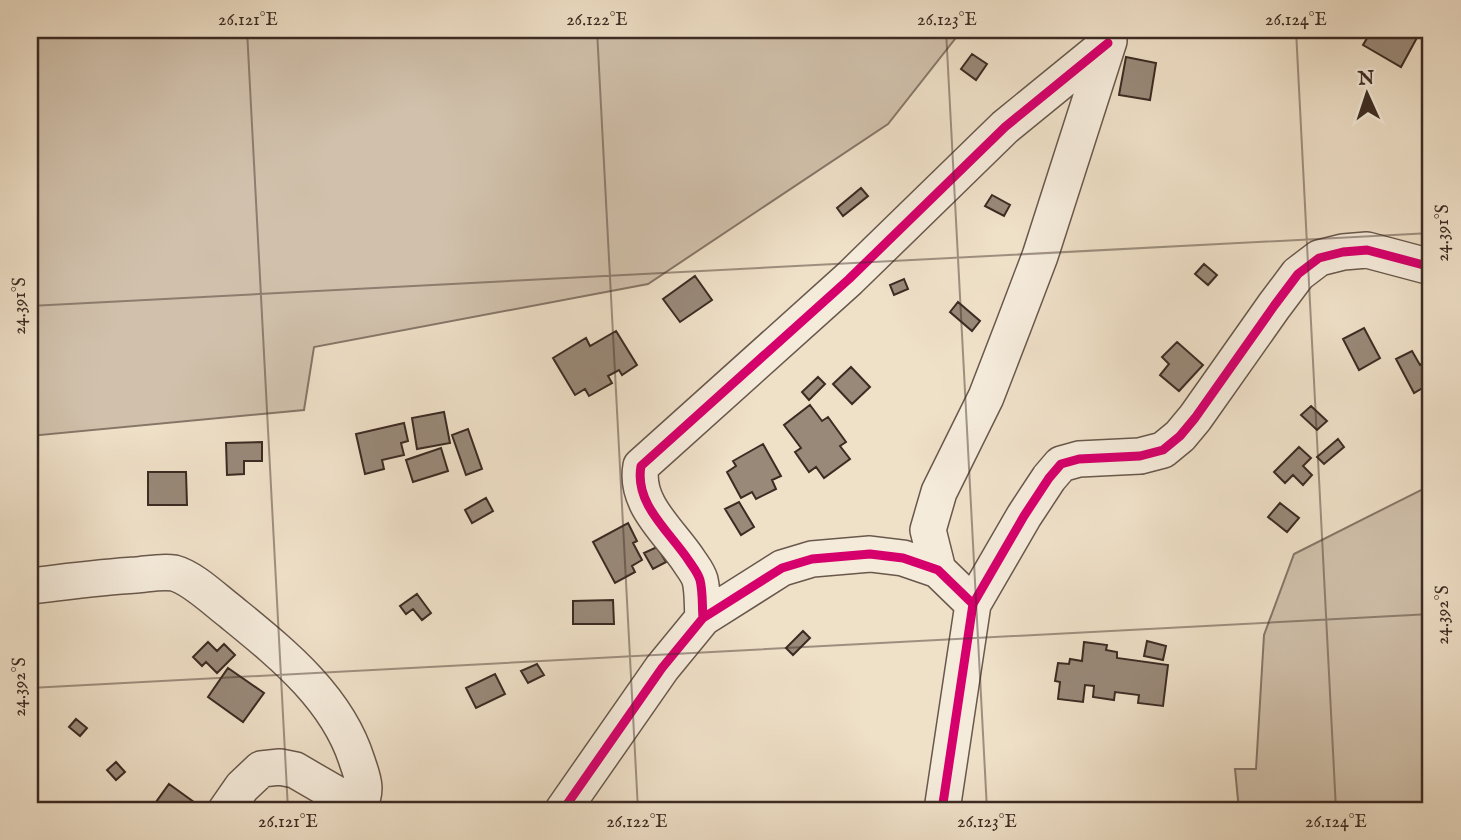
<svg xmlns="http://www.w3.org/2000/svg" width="1461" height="840" viewBox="0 0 1461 840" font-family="'IM FELL English',serif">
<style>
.green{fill:#d1c1ac;stroke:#867668;stroke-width:2}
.building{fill:#998979;stroke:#3c2b23;stroke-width:2}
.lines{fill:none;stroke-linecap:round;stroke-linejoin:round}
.minor-casing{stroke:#69584c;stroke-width:38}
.minor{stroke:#f5ebdb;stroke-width:35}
.cycleway-casing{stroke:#f5ebdb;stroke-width:13}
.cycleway{stroke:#d6006c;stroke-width:9}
.ticks{fill:none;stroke:#3c2b23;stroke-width:2;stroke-opacity:0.45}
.neatline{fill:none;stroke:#3c2b23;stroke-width:2.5}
.ticks-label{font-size:18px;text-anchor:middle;fill:#3c2b23}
</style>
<rect width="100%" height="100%" fill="#efe0c8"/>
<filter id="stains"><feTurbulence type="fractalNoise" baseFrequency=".00286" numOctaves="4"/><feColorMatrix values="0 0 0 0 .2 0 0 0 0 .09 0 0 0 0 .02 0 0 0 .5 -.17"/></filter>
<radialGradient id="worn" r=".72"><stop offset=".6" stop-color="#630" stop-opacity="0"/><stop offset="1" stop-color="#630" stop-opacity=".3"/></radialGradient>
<path class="green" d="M30 30H962L888 124 648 284 314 347 304 410 30 436Z
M1431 485V810H1239L1235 769H1256L1264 635 1294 554Z"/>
<path class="building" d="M1372 30H1411L1419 34 1401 67 1363 45Z
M972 54 987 64 976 80 961 69Z
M1126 57 1156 63 1150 100 1119 95Z
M861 188 868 196 843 216 837 208Z
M992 195 1010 205 1004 216 985 206Z
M1204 264 1217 275 1208 285 1195 274Z
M695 276 712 300 680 322 663 299Z
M904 279 908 289 894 295 890 285Z
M958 302 980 321 972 331 950 312Z
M1364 328 1380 358 1359 370 1343 339Z
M616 331 637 365 622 375 619 370 608 376 612 383 589 396 585 389 575 395 553 358 586 338 590 346Z
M1177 342 1203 365 1179 391 1160 375 1169 364 1162 357Z
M1412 351 1420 365 1431 359V383L1414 393 1396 359Z
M851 367 870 387 852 404 833 384Z
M818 377 825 384 809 400 802 392Z
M810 405 822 421 828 417 846 442 840 446 850 459 824 478 816 467 809 472 795 452 801 448 784 425Z
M1311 406 1327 421 1317 430 1301 415Z
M444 412 450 443 417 449 412 418Z
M404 423 408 441 401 443 404 455 382 460 384 469 365 474 356 434Z
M468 429 482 469 466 475 452 435Z
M1338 439 1344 447 1324 464 1317 457Z
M262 442V461H244V474L227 475 226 443Z
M763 444 781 476 772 480 776 489 756 499 752 492 741 498 727 472 736 466 733 461Z
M1299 447 1311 458 1303 466 1312 475 1303 485 1293 475 1285 483 1274 472Z
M441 448 448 471 413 482 406 460Z
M148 472H186L187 505H148Z
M486 498 493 511 472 523 465 510Z
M739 502 754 527 741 535 725 509Z
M1280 503 1299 518 1287 532 1268 517Z
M628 523 637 541 633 543 642 560 632 566 635 572 615 583 593 542Z
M657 547 666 562 653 569 644 553Z
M417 594 431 613 422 620 413 609 406 614 400 606Z
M613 600 614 624H573V601Z
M803 631 810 638 793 655 786 648Z
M1147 641 1166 646 1163 660 1144 656Z
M208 642 217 651 224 644 235 655 217 673 206 662 202 666 193 657Z
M1084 642 1107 645 1106 650 1117 652V658L1168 665 1163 706 1138 703 1139 695 1115 692 1114 700 1093 697 1094 686 1085 685 1083 702 1058 699 1060 682 1055 681 1058 663 1069 664 1070 659 1082 661Z
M537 664 544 675 528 683 521 671Z
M228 668 264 693 243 722 208 697Z
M495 674 505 694 476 708 466 688Z
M76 719 87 728 80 736 69 727Z
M116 762 125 772 116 780 107 770Z
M169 784 205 810H153L151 809Z"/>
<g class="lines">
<g class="minor-casing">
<path id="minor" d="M938 570 928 530 939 492 986 397 1013 327 1040 256 1109 41
M30 586C65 582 101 577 136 575 148 574 162 571 174 573 193 578 215 600 231 612 281 653 337 697 357 761 363 779 368 789 359 807
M973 604 1024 516 1049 478 1061 464 1079 459 1140 456 1163 450 1180 436 1195 418 1274 306 1298 274 1319 258 1343 252 1367 250 1431 267
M703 618C702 606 703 592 700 580 698 573 693 567 689 561 670 532 634 504 641 466L849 279 1005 127 1108 43
M226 810 242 787 261 769 280 767 295 770 364 810
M563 810 662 668 703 618 782 568 812 559 870 554 903 558 938 570 973 604 942 810"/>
</g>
<use href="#minor" class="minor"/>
<g class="cycleway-casing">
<path id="cycleway" d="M973 604 1024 516 1049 478 1061 464 1079 459 1140 456 1163 450 1180 436 1195 418 1274 306 1298 274 1319 258 1343 252 1367 250 1431 267
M703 618C702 606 703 592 700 580 698 573 693 567 689 561 670 532 634 504 641 466L849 279 1005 127 1108 43
M563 810 662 668 703 618 782 568 812 559 870 554 903 558 938 570 973 604 942 810"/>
</g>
<use href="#cycleway" class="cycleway"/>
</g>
<path class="ticks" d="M247 30 288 810M597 30 638 810M946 30 987 810M1296 30 1336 810M30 306 1431 233M30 688 1431 614"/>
<rect width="1461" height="840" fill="none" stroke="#efe0c8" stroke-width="77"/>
<g transform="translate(1367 94) rotate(357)" stroke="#f5ebdb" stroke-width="5" paint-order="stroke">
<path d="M0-5L12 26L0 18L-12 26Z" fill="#3c2b23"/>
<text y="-10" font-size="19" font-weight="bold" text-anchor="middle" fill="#3c2b23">N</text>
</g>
<rect x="38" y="38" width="1384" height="764" class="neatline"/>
<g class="ticks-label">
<text x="248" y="25">26.121°E</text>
<text x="597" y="25">26.122°E</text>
<text x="947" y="25">26.123°E</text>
<text x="1296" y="25">26.124°E</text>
<text transform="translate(1442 233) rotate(-90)" y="6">24.391°S</text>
<text transform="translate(19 306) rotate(-90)" y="6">24.391°S</text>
<text transform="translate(1442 615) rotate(-90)" y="6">24.392°S</text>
<text transform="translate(19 687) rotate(-90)" y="6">24.392°S</text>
<text x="288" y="827">26.121°E</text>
<text x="637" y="827">26.122°E</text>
<text x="987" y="827">26.123°E</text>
<text x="1336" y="827">26.124°E</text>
</g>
<rect width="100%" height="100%" filter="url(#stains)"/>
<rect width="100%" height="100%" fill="url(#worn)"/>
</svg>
